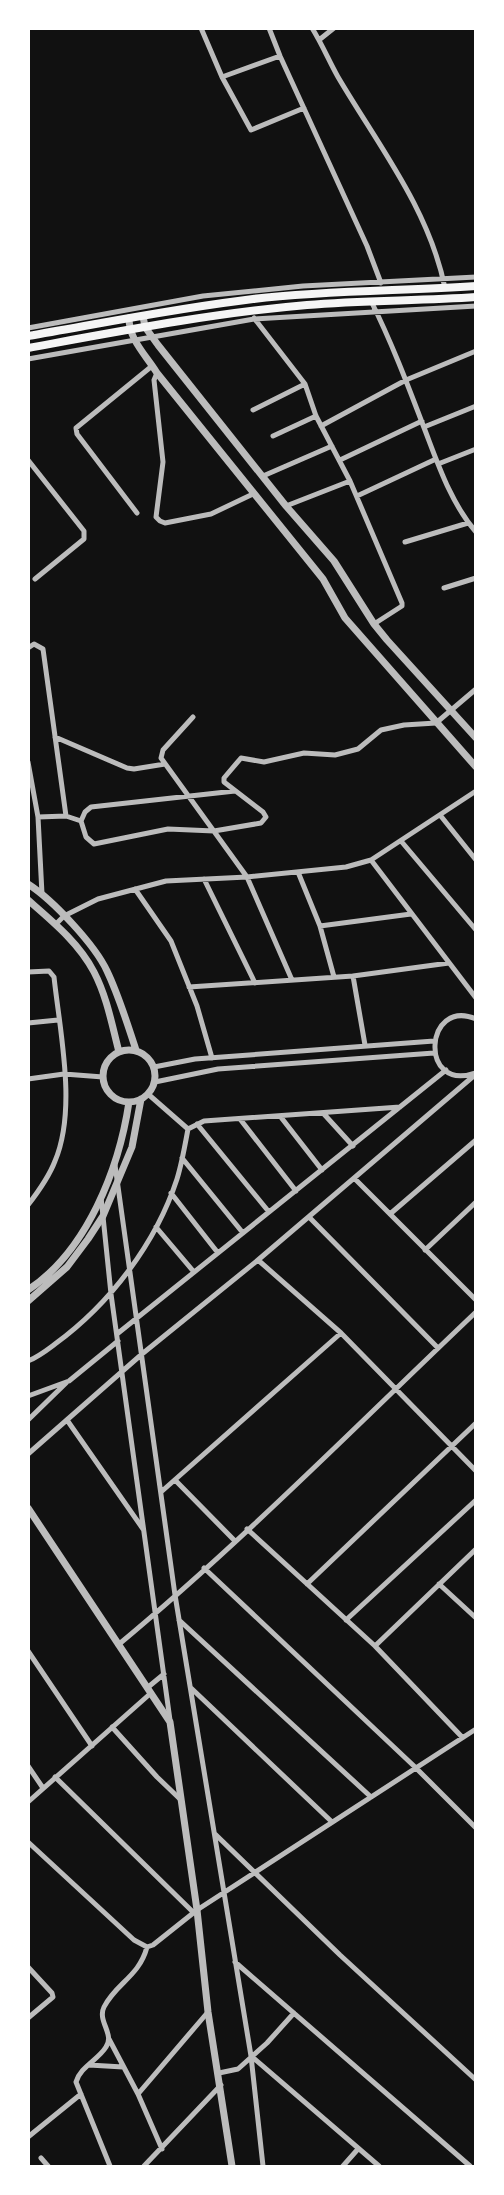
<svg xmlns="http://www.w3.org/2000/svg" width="504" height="2195" viewBox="0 0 504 2195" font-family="'Playfair Display',serif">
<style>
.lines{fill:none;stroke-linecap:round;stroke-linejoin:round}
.minor{stroke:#bcbcbc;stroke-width:5}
.tertiary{stroke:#bcbcbc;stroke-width:7}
.trunk{stroke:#f5f5f5;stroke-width:8}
</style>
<rect width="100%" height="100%" fill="#111"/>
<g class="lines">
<path class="minor" d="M201 28 222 77 251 130 304 108
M269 28 280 56 367 246 381 283
M312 28C322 44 329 61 338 77 378 145 429 209 445 288
M319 40 334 28
M222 77 280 56
M371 301C391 341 407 383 423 425 437 461 450 502 476 532
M254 318 305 384 316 416 350 481 286 506
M28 328 203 296 303 286 476 277
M28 359 254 319 476 306
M157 373 154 380 163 462 156 517 160 521 165 523 211 514 253 494
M253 410 305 384
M321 426 406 380 476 351
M424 427 476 406
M273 436 316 416
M28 460 84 531V539L35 579
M340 460 422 421
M438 464 476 449
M263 476 332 446
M350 481 402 603V606L374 624
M357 496 436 459
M137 513 77 434 76 428 152 366
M405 542 468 523
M444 588 476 578
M28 648 34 644 43 649 66 816
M193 717 163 750 161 758 247 877 292 980
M55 737 127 768 134 769 165 764
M28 762 38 817 42 894
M440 815 476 860
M38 817 66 816 81 821 86 837 94 844 168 829 214 831 261 823 266 817 263 812 224 782V778L241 758 264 762 304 753 335 755 358 749 381 730 404 725 436 723 476 689
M81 821 85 812 91 807 235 791
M401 841 476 930
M371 860 476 998
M298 872 320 926 334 977
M204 879 255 983
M135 889 171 941 197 1006 212 1058
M56 924 64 916 98 899 166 881 247 877 346 867 371 860 476 791
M320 926 411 914
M28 972 49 971 54 977C60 1033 77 1109 55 1161 49 1177 38 1192 28 1205
M353 976 365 1045
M189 987 353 976 449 963
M28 1023 58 1020
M154 1067 195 1059 434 1041
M475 1073C419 1093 424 997 476 1019
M28 1079 64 1074 103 1077
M155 1082 218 1069 434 1053
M323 1113 353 1146
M280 1116 322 1170
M240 1119 296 1191
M197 1124 269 1212
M188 1129 204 1121 400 1107
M182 1158 243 1233
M115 1165 175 1595 251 2056 263 2166
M354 1178 476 1300
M171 1193 218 1253
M101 1197 111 1294 170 1720
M390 1214 476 1140
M309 1217 438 1348
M156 1227 194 1272
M425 1250 476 1202
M258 1260 476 1074
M117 1334 446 1070
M28 1361C38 1357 47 1350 55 1344 110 1304 156 1243 177 1179 182 1163 185 1145 188 1129L148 1094
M28 1396 69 1381 118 1341
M28 1420 66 1383
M67 1420 143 1529
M28 1454 142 1354 258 1260 341 1333 476 1471
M175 1480 234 1540
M161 1492 341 1333
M247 1529 375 1646 476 1549
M204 1568 415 1767 476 1828
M307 1584 476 1423
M439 1584 476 1618
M179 1620 371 1797
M346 1620 476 1500
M118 1645C243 1541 358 1424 476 1312
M375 1646 462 1737
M28 1651 92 1746
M147 1688 164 1674
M191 1688 332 1822
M112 1727 157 1777 181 1800
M28 1766 43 1788
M55 1777 194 1913
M28 1802 151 1693
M215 1834 340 1955 476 2080
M28 1842 134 1940 147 1947 153 1945 197 1910 476 1729
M235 1962 470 2166
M28 1967 52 1993 53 1997 28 2018
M109 2039 138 2094 208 2012
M251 2056 379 2166
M89 2065 123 2067
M219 2073 238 2069 267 2043 294 2013
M138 2094 162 2149
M28 2137 81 2094
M41 2158 48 2166
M110 2166 76 2082C80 2067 98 2060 106 2047 115 2034 97 2021 104 2007 116 1983 139 1977 147 1947
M144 2166 221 2085
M343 2166 358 2149"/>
<path class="tertiary" d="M143 316 145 327 158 345 286 506 334 561 374 624 387 640 476 738
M129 318C129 340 146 355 157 373L323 579 345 618 476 767
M28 884C53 900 95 945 107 971 119 996 127 1023 136 1050
M28 900C52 921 79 943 94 972 107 997 112 1025 119 1052
M103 1076a26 26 0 1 1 52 0a26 26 0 1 1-52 0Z
M28 1290C87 1251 119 1169 129 1102
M28 1301 67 1267 88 1239 103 1216 132 1147 141 1099
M28 1508 170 1722 197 1910 208 2012 232 2166"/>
<path class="trunk" d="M28 336C103 323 178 308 253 299 327 290 401 291 476 286
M28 348C121 331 214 313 307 305 363 300 419 301 476 297"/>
</g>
<rect width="504" height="2195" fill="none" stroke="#ffffff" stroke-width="60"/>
</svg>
